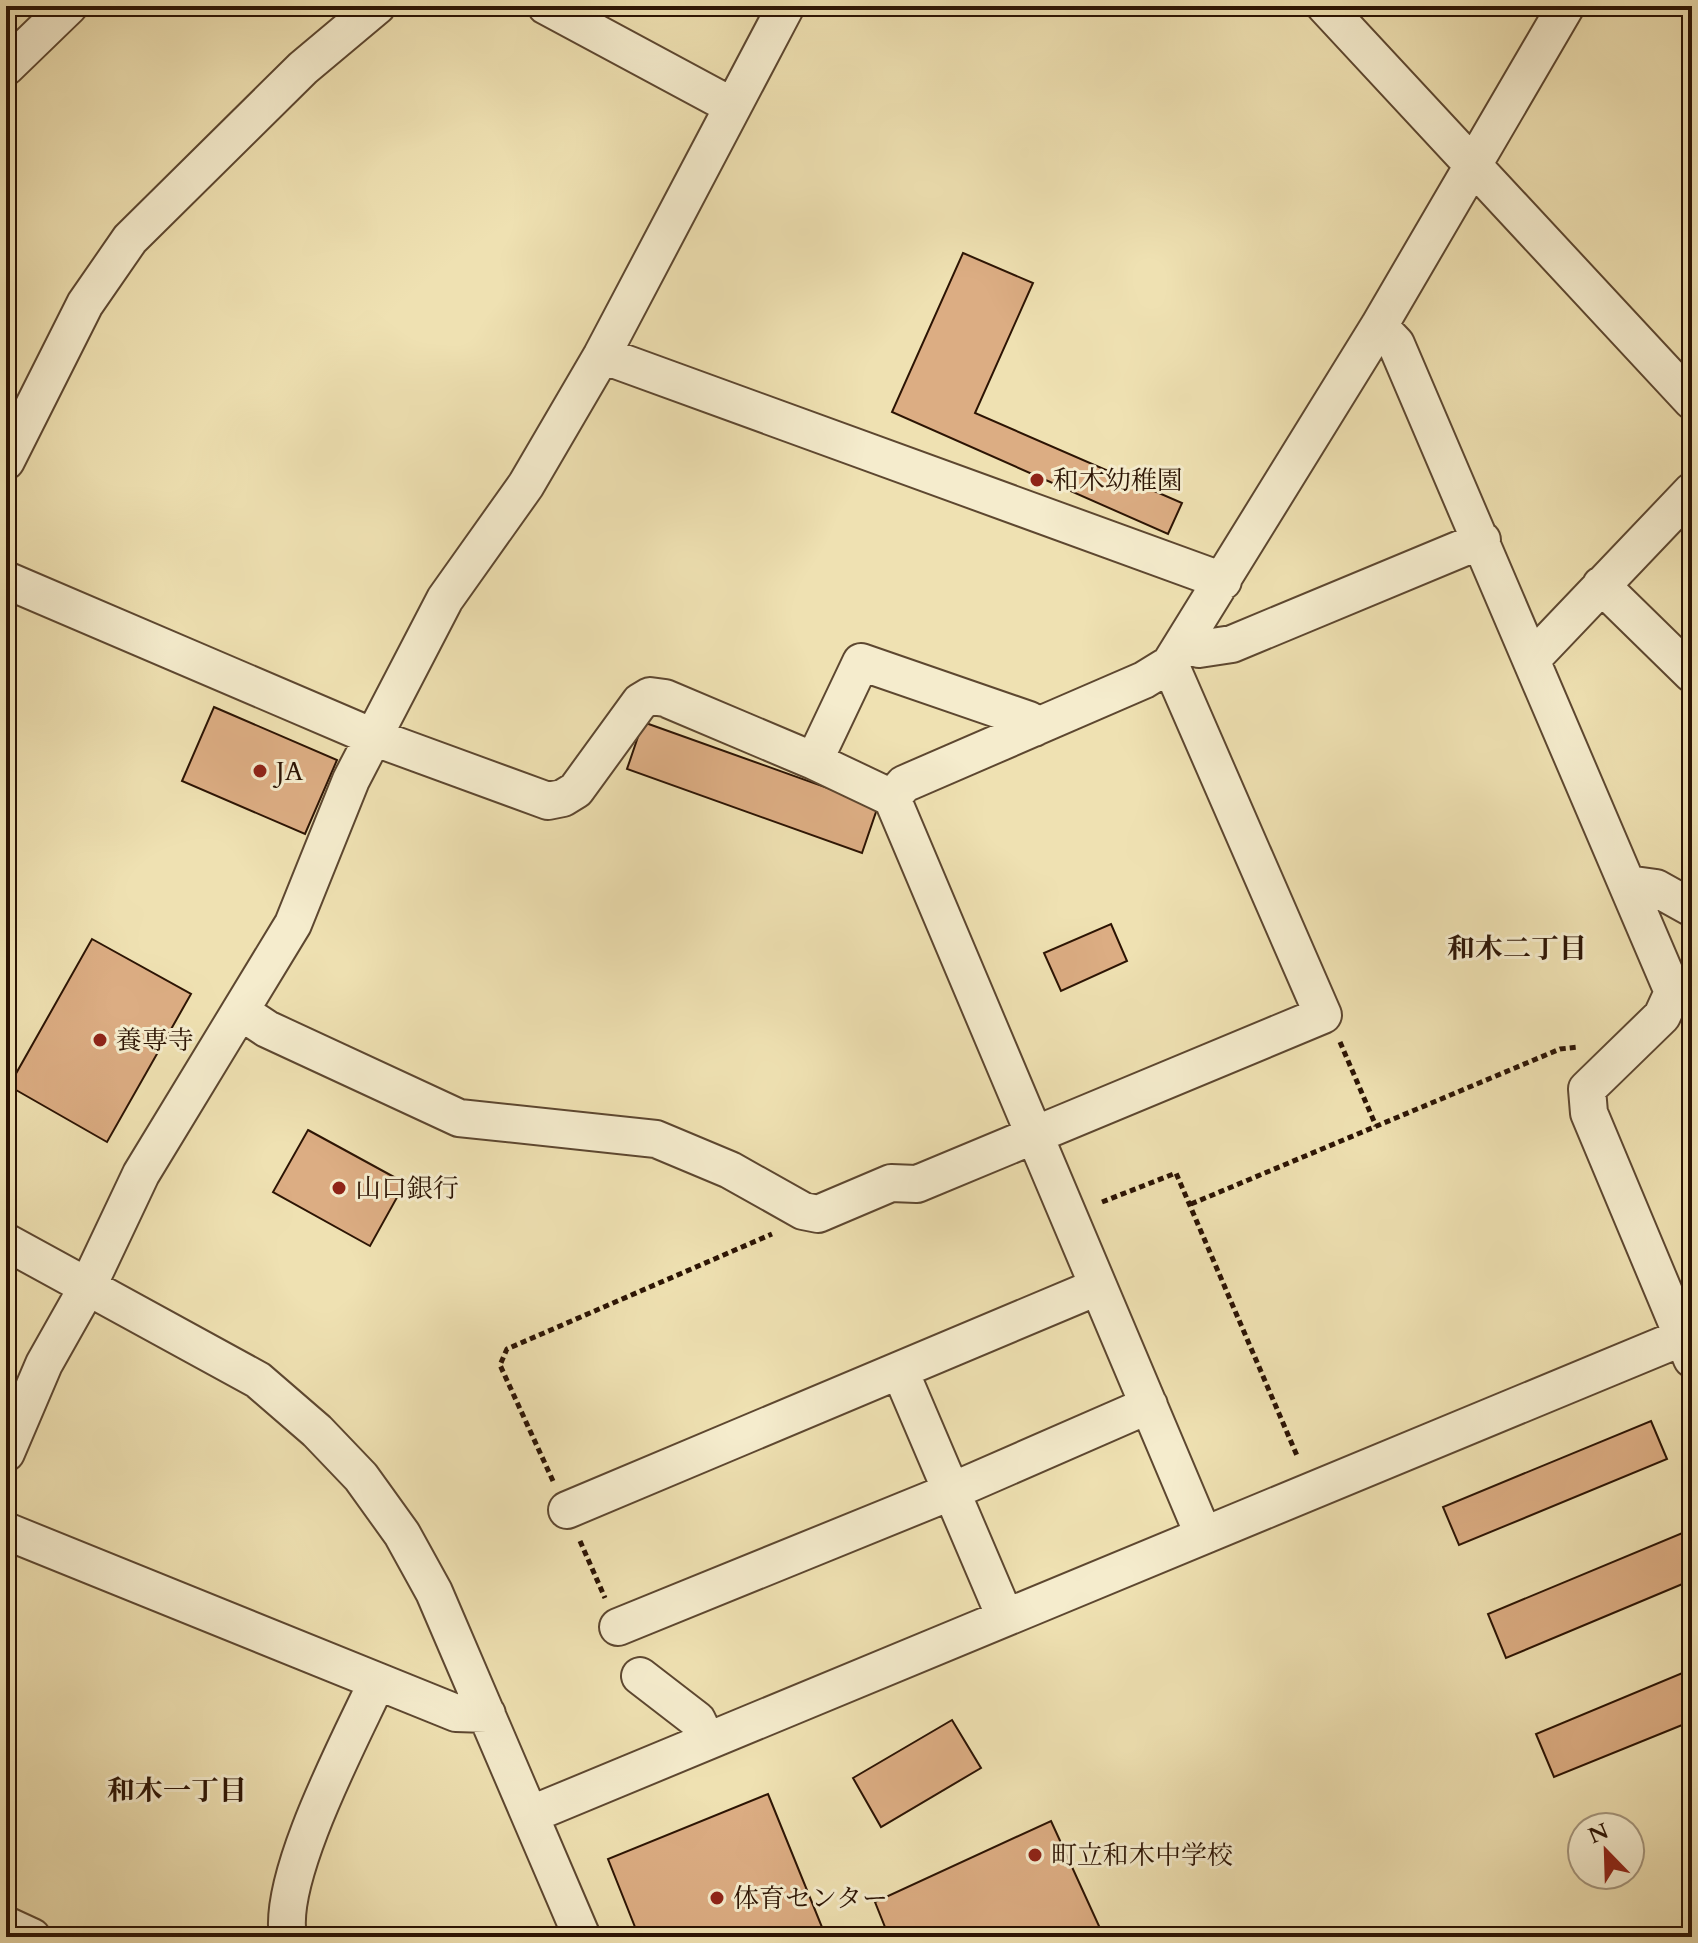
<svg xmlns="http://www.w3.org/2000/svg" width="1698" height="1943" viewBox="0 0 1698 1943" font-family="Cardo,'Noto Serif JP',serif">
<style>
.building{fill:#dcad83;stroke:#2c1404;stroke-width:2}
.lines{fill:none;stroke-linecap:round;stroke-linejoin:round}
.minor-casing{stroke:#5d4730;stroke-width:40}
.path{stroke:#2c1404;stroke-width:5;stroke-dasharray:6 4;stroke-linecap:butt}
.minor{stroke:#f5eccd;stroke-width:36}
.poi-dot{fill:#8f2418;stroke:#f5eccd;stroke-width:3}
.labels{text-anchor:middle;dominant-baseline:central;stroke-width:6;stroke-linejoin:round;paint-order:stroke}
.poi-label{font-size:26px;fill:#2c1404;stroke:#f5eccd;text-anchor:start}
.neighbourhood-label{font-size:28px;font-weight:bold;fill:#2c1404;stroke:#f5eccd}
</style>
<rect width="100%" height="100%" fill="#efe1b2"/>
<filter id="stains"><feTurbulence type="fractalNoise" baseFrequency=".0025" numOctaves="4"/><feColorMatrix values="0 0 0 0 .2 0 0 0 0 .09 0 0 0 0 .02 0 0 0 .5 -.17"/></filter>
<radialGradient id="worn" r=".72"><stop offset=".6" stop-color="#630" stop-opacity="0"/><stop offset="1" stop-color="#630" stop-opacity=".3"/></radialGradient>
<path class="building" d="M963 253 1033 283 975 413 1182 503 1168 534 892 412Z
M214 707 337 760 305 834 182 781Z
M643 722 878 806 862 853 627 769Z
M1111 924 1127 961 1061 991 1044 953Z
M92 939 191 994 107 1142 9 1086Z
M308 1130 405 1183 370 1246 273 1192Z
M1651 1421 1667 1459 1459 1545 1443 1507Z
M1692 1529V1580L1506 1658 1488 1614Z
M1692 1669V1721L1554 1777 1536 1734Z
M952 1720 981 1768 881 1827 853 1778Z
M768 1794 826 1937H639L608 1859Z
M1051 1821 1104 1937H889L875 1902Z"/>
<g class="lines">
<g class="minor-casing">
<path id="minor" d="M546 6 732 106
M1325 6 1692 401
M6 67 69 6
M1379 326 1396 344 1673 992 1662 1016 1587 1089 1589 1113 1692 1359
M602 355 1223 581
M6 461 85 304 130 239 303 68 377 6
M6 580 373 737 548 801 563 798 576 790 640 702 650 696 665 698 814 761
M1601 585 1692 674
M1185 644 1199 649 1232 644 1482 540
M1531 660 1692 491
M892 798 814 761 861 662 1029 720 1034 728
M1627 884 1656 888 1692 908
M240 1011 267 1029 459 1118 656 1139 730 1170 803 1211 818 1214 891 1183 917 1184 1323 1015 1170 664
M6 1242 258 1380 317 1431 361 1477 402 1534 434 1592 582 1937
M900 1371 1005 1617
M6 1453 44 1364 88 1286 141 1174 293 924 351 780 445 599 526 485 602 355 786 6
M567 1510 1097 1287
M6 1531 456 1713 487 1714
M1203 1534 892 798 904 784 1144 680 1170 664 1379 326 1566 6
M618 1627 950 1492 1149 1405
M640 1676 697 1720 707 1741
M532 1814 1683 1337
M6 1925 32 1937
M288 1937C277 1877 350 1740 377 1682"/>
</g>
<path class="path" d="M1340 1042 1376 1126
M1102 1202 1176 1173 1298 1458
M1191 1204 1560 1049 1578 1047
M553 1481 500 1365 507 1349 772 1234
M580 1541 605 1598"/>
<use href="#minor" class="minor"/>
</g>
<g class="poi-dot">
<circle cx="1037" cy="480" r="8"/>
<circle cx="260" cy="771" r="8"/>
<circle cx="100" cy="1040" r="8"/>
<circle cx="339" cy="1188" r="8"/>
<circle cx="1035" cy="1855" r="8"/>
<circle cx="717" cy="1898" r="8"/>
</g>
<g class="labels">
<g class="poi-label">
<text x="1053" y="480">和木幼稚園</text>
<text x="276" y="771">JA</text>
<text x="116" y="1040">養専寺</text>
<text x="355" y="1188">山口銀行</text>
<text x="1051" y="1855">町立和木中学校</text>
<text x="733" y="1898">体育センター</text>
</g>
<g class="neighbourhood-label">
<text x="1517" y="949">和木二丁目</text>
<text x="177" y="1791">和木一丁目</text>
</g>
</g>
<rect width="1698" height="1943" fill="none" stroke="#efe1b2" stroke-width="32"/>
<rect x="8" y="8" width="1682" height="1927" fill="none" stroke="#2c1404" stroke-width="4"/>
<rect x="16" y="16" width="1666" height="1911" fill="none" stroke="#2c1404" stroke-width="2"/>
<g transform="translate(1606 1851) rotate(337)"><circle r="38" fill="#f5eccd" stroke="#a5967d" stroke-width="2"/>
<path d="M0-6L14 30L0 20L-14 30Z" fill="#8f2418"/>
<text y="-12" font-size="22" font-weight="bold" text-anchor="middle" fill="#2c1404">N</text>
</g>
<rect width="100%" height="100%" filter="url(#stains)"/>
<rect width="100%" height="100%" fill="url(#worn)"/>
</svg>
